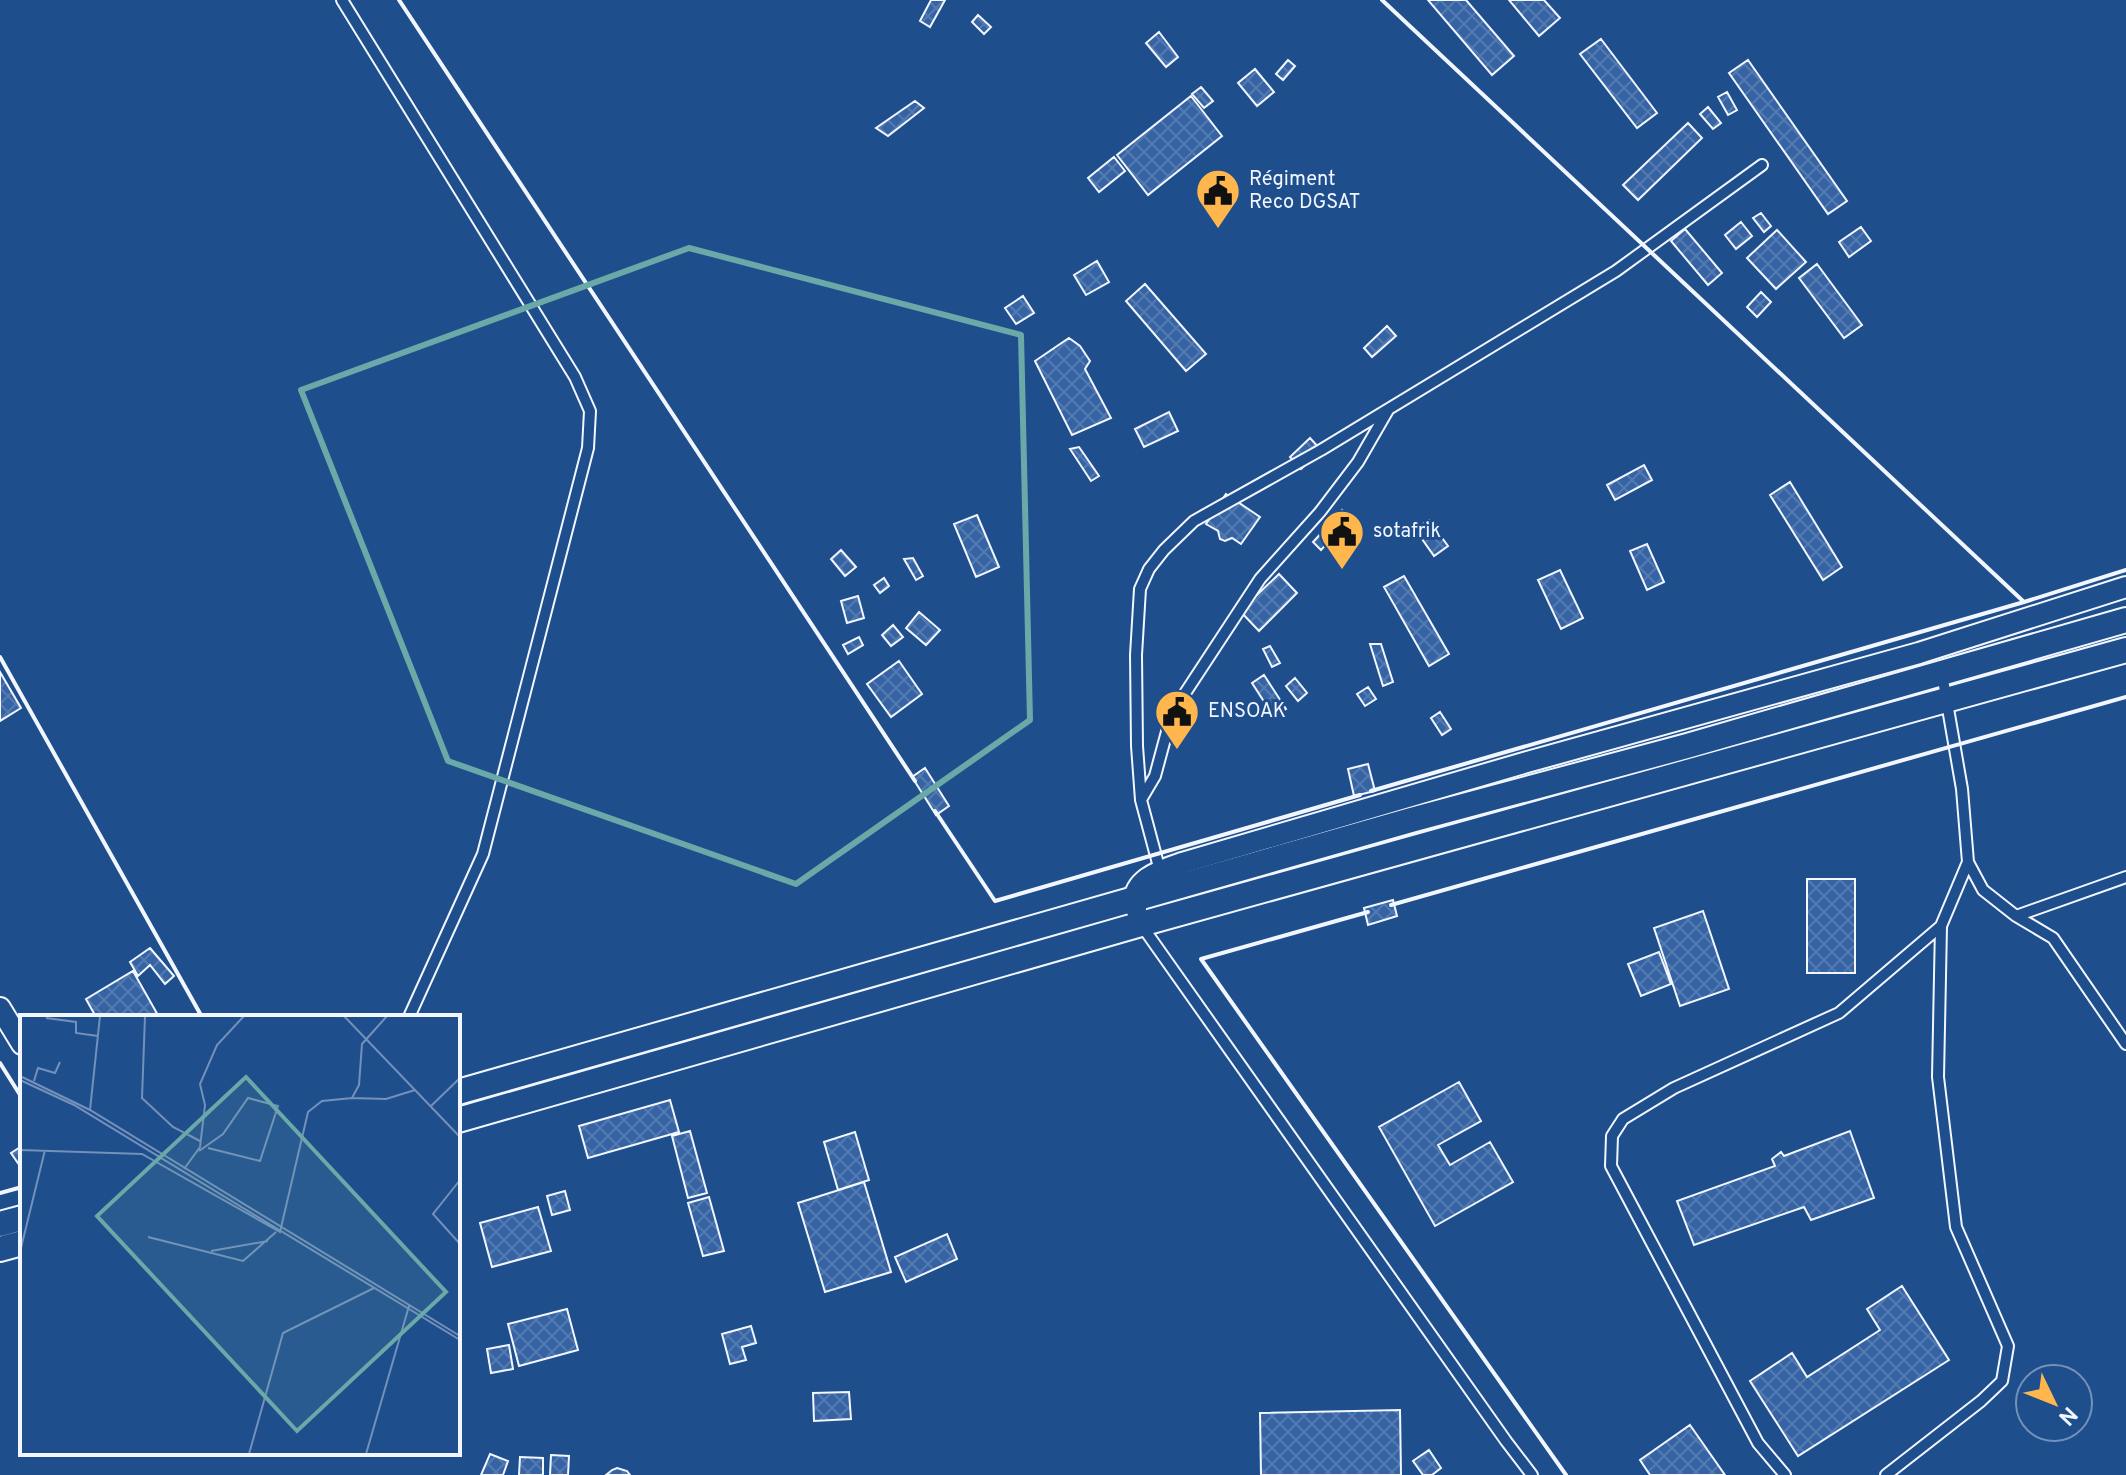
<svg xmlns="http://www.w3.org/2000/svg" width="2126" height="1475" viewBox="0 0 2126 1475" font-family="Overpass,sans-serif">
<style>
.building{fill:url(#building-cross-hatch);stroke:#f2f6ff;stroke-width:2}
.lines{fill:none;stroke-linecap:round;stroke-linejoin:round}
.service-casing{stroke:#f2f6ff;stroke-width:14}
.minor-casing{stroke:#f2f6ff;stroke-width:24}
.tertiary-casing{stroke:#f2f6ff;stroke-width:28}
.service{stroke:#1f4e8c;stroke-width:10}
.minor{stroke:#1f4e8c;stroke-width:20}
.tertiary{stroke:#1f4e8c;stroke-width:24}
.wall{stroke:#f2f6ff;stroke-width:4}
.marked{fill:none;stroke:#6aa9a8;stroke-width:6;stroke-linejoin:round}
.labels{text-anchor:middle;dominant-baseline:central;stroke-width:6;stroke-linejoin:round;paint-order:stroke}
.poi-label{font-size:20px;fill:#f2f6ff;stroke:#1f4e8c;text-anchor:start}
.inset-road{fill:none;stroke:#7391ba;stroke-width:2}
.view{fill:#6aa9a8;fill-opacity:0.15;stroke:#6aa9a8;stroke-width:4}
.inset-edge{fill:none;stroke:#f2f6ff;stroke-width:4}
</style>
<defs>
<pattern id="building-cross-hatch" width="8" height="8" patternUnits="userSpaceOnUse" patternTransform="scale(2)"><rect width="8" height="8" fill="#3563a3"/><path d="M0 0l8 8M0 8l8-8" fill="none" stroke="#537ab1"/></pattern>
</defs>
<rect width="100%" height="100%" fill="#1f4e8c"/>
<path class="building" d="M931 0H945L930 27 920 21Z
M1428 0H1466L1514 56 1492 75Z
M1509 0H1544L1560 18 1539 36Z
M978 15 991 27 984 34 972 22Z
M1159 32 1178 57 1166 67 1146 43Z
M1601 39 1657 113 1637 128 1580 54Z
M1288 60 1295 66 1283 80 1276 74Z
M1748 60 1847 201 1828 214 1729 73Z
M1255 69 1274 92 1257 106 1238 83Z
M1201 87 1213 101 1204 108 1192 94Z
M1727 92 1737 110 1728 115 1718 97Z
M1191 96 1222 136 1148 195 1117 155Z
M915 101 924 108 888 136 876 128Z
M1708 107 1721 123 1713 129 1700 114Z
M1688 123 1702 138 1638 200 1623 185Z
M1114 157 1125 171 1099 192 1088 178Z
M1761 213 1771 226 1764 232 1753 218Z
M1741 222 1752 236 1736 249 1725 235Z
M1861 227 1871 241 1849 257 1839 242Z
M1685 229 1722 273 1708 285 1671 241Z
M1777 230 1806 262 1776 289 1747 258Z
M1097 261 1109 282 1086 295 1074 275Z
M1817 264 1862 325 1844 338 1799 278Z
M1145 284 1206 354 1186 371 1126 301Z
M1761 292 1771 302 1757 317 1747 307Z
M1023 296 1034 313 1016 324 1005 308Z
M1387 326 1396 336 1372 357 1364 348Z
M1069 338 1080 346 1090 361 1085 369 1111 418 1072 435 1035 361Z
M1169 412 1178 431 1144 447 1135 429Z
M1310 438 1321 450 1301 469 1290 457Z
M1079 447 1099 476 1091 481 1070 449Z
M1644 465 1652 480 1615 500 1607 485Z
M1790 482 1842 567 1823 580 1770 495Z
M1226 494 1260 517 1241 544 1232 538 1225 541 1220 539 1218 531 1206 524Z
M1342 510 1351 520 1336 533 1327 524Z
M977 515 999 567 976 577 954 524Z
M1429 520 1448 546 1434 556 1415 529Z
M1326 528 1334 536 1321 550 1313 542Z
M1647 544 1664 582 1647 590 1630 551Z
M841 550 856 567 845 576 831 559Z
M913 558 923 576 916 580 904 559Z
M1560 570 1583 618 1561 629 1538 580Z
M1279 574 1297 593 1259 631 1240 611Z
M1404 576 1449 654 1429 666 1384 587Z
M884 578 889 586 880 593 874 585Z
M858 596 864 618 847 623 841 601Z
M919 612 940 630 926 645 906 628Z
M893 625 903 637 891 646 882 635Z
M859 637 863 645 848 654 843 645Z
M1370 644H1381L1393 682 1383 686Z
M1270 646 1280 663 1272 667 1263 649Z
M899 661 922 694 891 717 867 684Z
M0 672 21 708 0 721Z
M1264 675 1286 709 1274 717 1252 683Z
M1295 678 1307 693 1298 701 1286 686Z
M1368 687 1376 699 1365 706 1357 694Z
M1440 712 1451 729 1442 735 1431 718Z
M1368 764 1375 791 1354 796 1348 769Z
M925 768 949 806 936 815 912 777Z
M1807 879H1855V973H1807Z
M1393 900 1397 916 1368 925 1364 908Z
M1703 911 1729 989 1680 1006 1654 928Z
M150 948 174 976 165 984 150 965 138 976 130 962Z
M1659 952 1671 984 1641 996 1628 964Z
M133 971 159 1017H96L86 999Z
M1459 1082 1481 1121 1438 1145 1450 1165 1490 1142 1513 1182 1435 1226 1379 1127Z
M670 1100 679 1132 588 1158 579 1126Z
M690 1131 707 1193 688 1198 672 1136Z
M1850 1131 1874 1198 1811 1220 1804 1207 1694 1245 1677 1201 1775 1166 1772 1159 1781 1152 1784 1156Z
M855 1132 869 1180 838 1190 824 1142Z
M22 1146V1169L11 1153Z
M864 1182 891 1272 825 1292 798 1203Z
M565 1191 570 1210 552 1215 547 1196Z
M709 1197 724 1251 703 1256 688 1203Z
M538 1207 551 1251 492 1267 480 1223Z
M947 1234 957 1259 906 1282 895 1257Z
M1902 1286 1949 1360 1798 1456 1750 1381 1792 1353 1807 1377 1880 1330 1867 1309Z
M567 1309 578 1350 519 1366 508 1324Z
M751 1326 756 1343 742 1347 746 1360 730 1364 722 1334Z
M509 1345 513 1369 491 1373 487 1349Z
M849 1392 851 1419 814 1421 813 1393Z
M1400 1410 1401 1475H1261L1260 1413Z
M1690 1425 1725 1475H1650L1640 1460Z
M1429 1450 1441 1468 1432 1475H1423L1413 1461Z
M490 1454 508 1461 503 1475H481Z
M551 1455 569 1456 568 1475H550Z
M520 1457 543 1458V1475H519Z
M617 1468 627 1471 630 1475H606L612 1470Z"/>
<g class="lines">
<g class="service-casing">
<path id="service" d="M342 0 575 377 590 411 588 448 483 854 409 1017
M1942 674 1962 789 1968 862 1983 890 2016 916 2053 938 2126 1044
M1142 798 1155 776 1172 713 1260 579 1320 512 1358 462 1388 410
M1160 871 1141 800 1137 746 1136 655 1140 589 1149 569 1164 550 1194 521 1321 450 1616 271 1762 165
M2016 916 2126 877
M1142 926 1506 1441 1532 1475
M1785 1475 1758 1443 1611 1166 1612 1136 1623 1119 1674 1088 1839 1013 1941 926
M1886 1475 1981 1401 2002 1381 2008 1346 1956 1227 1938 1077 1941 926 1968 862"/>
</g>
<g class="minor-casing">
<path id="minor" d="M1136 909C1128 880 1161 870 1182 863L1527 762 1919 653 2126 587
M0 1008 22 1044"/>
</g>
<g class="tertiary-casing">
<path id="tertiary" d="M458 1092 1411 820 1687 746 2126 620
M458 1120 1141 924 2126 650
M0 1224 22 1218
M0 1249 22 1243"/>
</g>
<use href="#service" class="service"/>
<use href="#minor" class="minor"/>
<use href="#tertiary" class="tertiary"/>
<path class="wall" d="M399 0 915 781
M1382 0 2024 602 2126 570
M0 657 202 1017
M1371 791 2024 602
M935 811 995 901 1360 795
M1391 905 2126 697
M1368 912 1201 959 1566 1475
M0 1063 22 1098
M0 1193 22 1187"/>
</g>
<path class="marked" d="M689 248 1021 335 1030 720 796 884 448 761 301 390Z"/>
<defs>
<g id="civic-pin" transform="scale(2.3)"><path d="M0 17L-7.5 6A9.5 9.5 0 1 1 7.5 6Z" fill="#ffb74d" stroke="#1f4e8c"/><path d="M-.6-6.5H3V-4.5H.6V-3L4-1V1h2V6H-6V1h2V-1L-.6-3ZM-1.2 2.5V6h2.4V2.5Z" fill="#111"/></g>
</defs>
<g fill-rule="evenodd">
<use href="#civic-pin" x="1218" y="191"/>
<use href="#civic-pin" x="1342" y="532"/>
<use href="#civic-pin" x="1177" y="712"/>
</g>
<g class="labels">
<g class="poi-label">
<text x="1249" y="180">Régiment<tspan x="1249" dy="23">Reco DGSAT</tspan></text>
<text x="1373" y="532">sotafrik</text>
<text x="1208" y="712">ENSOAK</text>
</g>
</g>
<g transform="translate(20 1015)">
<rect width="440" height="440" fill="#1f4e8c"/>
<path class="inset-road" d="M125 1 122 83 153 112 180 126M324 1 440 122M26 3 56 7V18L78 21M0 61 70 95 440 321M0 65 54 90 440 325M14 66 18 53 35 58 40 47M332 83 366 84 395 75M411 91 440 63M70 95 80 1M0 135 122 139 260 217 288 97 302 86 332 83 339 70 342 29 367 1M179 136 203 119 228 83 258 91 240 146 188 133M164 154 180 132 185 90 180 69 197 30 224 1M440 165 413 199 440 229M128 222 223 246 256 217M191 236 248 226M0 237 25 135M229 439 263 318 354 273M346 439 389 291M439 439 440 374"/>
<path class="view" d="M226 62 426 277 277 416 77 201Z"/>
<rect width="440" height="440" class="inset-edge"/>
</g>
<g transform="translate(2054 1403) rotate(133)"><circle r="38" fill="#1f4e8c" stroke="#7391ba" stroke-width="2"/>
<path d="M0-6L14 30L0 20L-14 30Z" fill="#ffb74d"/>
<text y="-12" font-size="22" font-weight="bold" text-anchor="middle" fill="#f2f6ff">N</text>
</g>
</svg>
